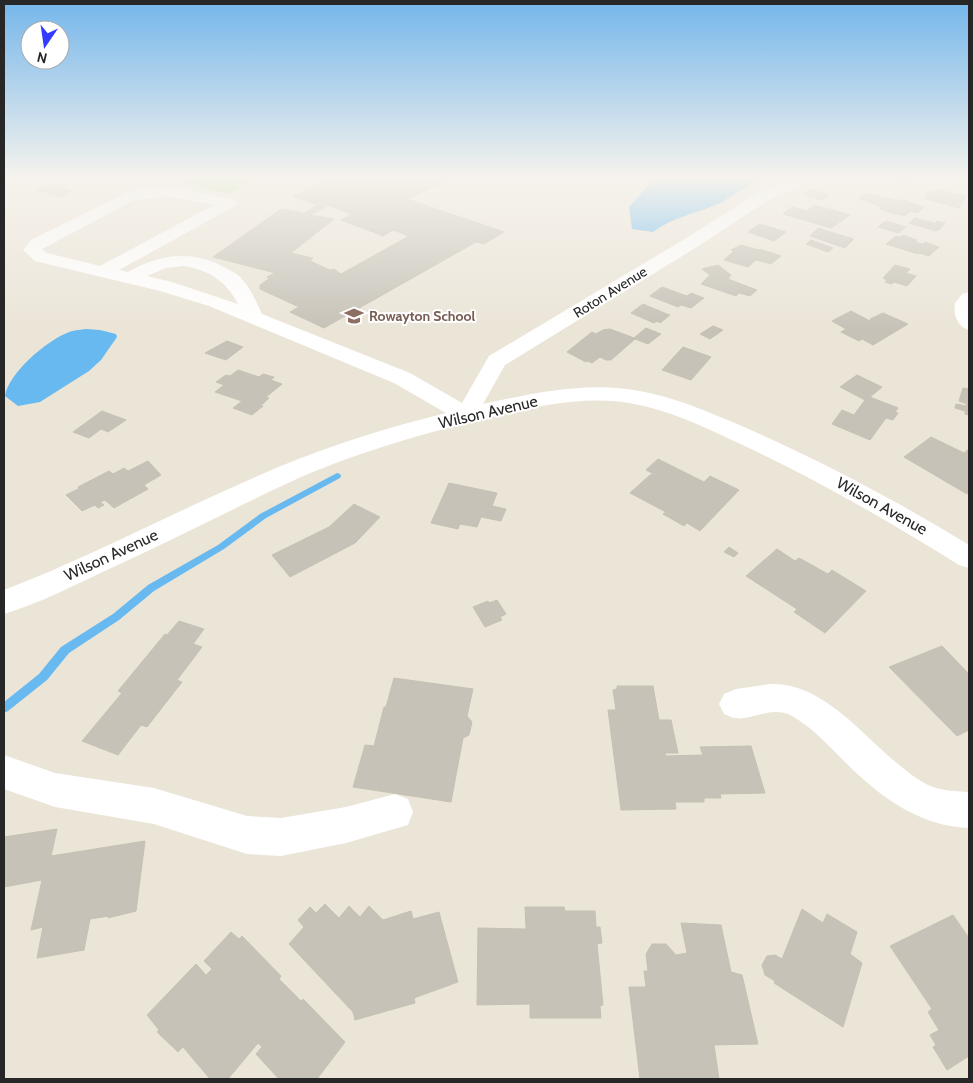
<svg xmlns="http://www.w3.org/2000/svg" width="973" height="1083" viewBox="0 0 973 1083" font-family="Cabin,sans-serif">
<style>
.green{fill:#a3e393}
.water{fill:#67b9f0}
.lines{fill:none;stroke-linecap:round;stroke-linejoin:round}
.stream{fill:#67b9f0;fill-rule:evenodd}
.building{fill:#c6c2b8;stroke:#c6c1b2;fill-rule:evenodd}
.minor{fill:#fff;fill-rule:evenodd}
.labels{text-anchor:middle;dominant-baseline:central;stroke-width:4;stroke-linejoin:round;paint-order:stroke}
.far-street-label{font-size:14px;fill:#272727;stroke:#fff}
.far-education-label{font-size:14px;font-weight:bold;fill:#785e54;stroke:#fff;text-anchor:start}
.street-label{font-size:16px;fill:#272727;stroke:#fff}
</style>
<rect width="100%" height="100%" fill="#ebe5d8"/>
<path class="green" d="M163 178H260L229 194Z"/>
<path class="water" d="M655 178H766C749 184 735 195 718 204 697 213 671 218 653 232L632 229 629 207Z
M86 329 100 330 116 334 117 337 101 360 89 371 40 402 18 406 5 396C8 374 46 341 67 333 73 330 79 330 86 329Z"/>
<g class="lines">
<path class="stream" d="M337 473 340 474 341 476 340 478 266 518 224 549 154 591 119 620 69 653 47 680 8 711 4 713V702L39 674 61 647 113 614 148 585 218 545 260 514Z"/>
</g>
<path class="building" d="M8 178H47L42 180 34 178 24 182Z
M333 178H454L407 199 504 232 484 244 476 242 324 328 290 312 299 307 260 289V285L270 278 267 277 275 273 213 257 281 209 304 213 317 205 293 196ZM328 205 352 214 341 220 383 236 393 230 409 236 341 274 334 269 330 270 310 261 313 258 291 253 334 219 311 215Z
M885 178H918L904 184Z
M54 182 67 186 61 188 72 191 60 197 36 190Z
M811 189 830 195 822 200 804 194Z
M936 189 962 195 966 197 959 208 926 199 928 197 925 196 930 191 934 192Z
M866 193 899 201 901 199 924 207 918 213 910 211 905 216 887 212 880 209 883 207 859 199Z
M815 205 850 215 831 228 783 214 792 207 807 211Z
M915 218 935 223 937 221 945 223 940 229 936 231 909 223Z
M886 221 906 227 899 233 878 227Z
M759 224 770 227 786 232 774 241 748 232Z
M818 228 827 231 854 239 845 248 810 236Z
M903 235 917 240 915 242 923 244 925 242 939 247 929 256 919 253 918 254 886 244 896 236 900 237Z
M811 240 833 248 828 252 806 244Z
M741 245 759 250 760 249 781 256 771 264 756 260 748 267 724 260 734 251 731 250Z
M718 265 731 275 728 279 757 290 750 296 739 293 736 296 701 284 710 275 702 269Z
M895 265 910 269 906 273 916 276 907 286 894 282 892 284 885 282 887 280 883 278Z
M662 287 687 296 691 293 704 298 691 308 681 305 678 307 650 296Z
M643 304 667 314 670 315 660 323 657 321 654 323 631 313Z
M851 311 870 321 872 320 870 319 883 313 908 324 873 345 862 339 859 341 841 332 846 329 832 321Z
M713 326 723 330 710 339 700 334Z
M646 328 661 334 648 344 635 339 611 360H606L600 357 592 363 588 361 586 362 567 352 592 332 596 334 603 330 610 329 634 338Z
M227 341 243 347 226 360 205 353Z
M683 347 711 357 691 380 662 370Z
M238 370 259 377 263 374 274 377 271 380 282 384 266 397 269 398 263 404H259L263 406 252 415 233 408 242 401 215 392 224 385 216 382 226 375 230 376Z
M857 375 882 387 870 397 898 408 895 412 898 413 893 420 886 418 870 440 832 424 842 410 854 415 865 400 840 387Z
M963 388 969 389V415L965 414V411L955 408 956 404 966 406 967 404 959 401Z
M102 411 126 420 108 432 101 429 89 438 73 432Z
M931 437 964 453 969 449V492L967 494 904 457Z
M658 459 704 482 710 476 739 490 700 531 687 523 684 526 663 514 666 512 630 493 650 475 654 474 646 470Z
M148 461 161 475 144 485 148 489 114 508 105 500 100 502 104 505 98 508 95 505 82 511 66 495 80 488 78 487 109 471 113 474 124 468 128 471Z
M449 483 497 493 492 506 506 509 501 521 481 517 477 527 460 524 458 529 431 523Z
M354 504 380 517 355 543 290 577 272 555 329 527Z
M729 547 738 553 734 557 724 552Z
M777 549 795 561 799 558 828 574 832 570 866 591 825 633 794 612 797 609 746 576Z
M497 600 506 614 500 617 502 620 485 627 473 607 488 601 489 603Z
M179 621 204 629 193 644 202 647 177 680 182 682 147 727 141 725 118 755 82 741 122 693 118 691 165 634 167 635Z
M942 646 969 674V730L957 736 889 667Z
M394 678 473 689 467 716 472 722 469 735 463 738 451 802 353 787 365 745 374 746 384 707H386Z
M617 686H653L659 720H671L678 753H665L666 756 703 755 700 747 751 746 765 793 720 794 721 798H704V802H675L676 809 621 810 608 710H616L613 690 617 689Z
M57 829 51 856 145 841 136 911 108 918 109 916 90 919 84 950 37 958 43 927 31 930 42 880 4 887V837Z
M325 904 339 918 349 906 360 917 369 906 383 920 411 911 413 919 439 912 458 982 414 998 415 1003 355 1020 353 1012 289 944 304 927 298 920 310 907 316 913Z
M525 907H564L565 911H595L596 927H600L602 943 597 944 603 1005 600 1006 601 1018H530V1004L477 1005 478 928 526 929Z
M802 909 823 923 827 914 857 932 850 954 862 963 843 1027 774 983 775 981 765 975 762 965 767 956 775 955 782 959Z
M953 915 969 938V1056L947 1070 933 1047 936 1045 930 1035 939 1030 928 1012 932 1009 890 946Z
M681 923 721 925 731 972 742 975 758 1044 714 1045 719 1079H640L629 987H646L644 971H648L646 954 652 944H666L676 955 687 953Z
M231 932 239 939 242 936 281 976 279 979 301 1001 303 999 345 1042 317 1079H279L256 1054 262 1047 258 1043 228 1079H210L183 1047 178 1052 157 1032 159 1030 147 1015 196 964 206 975 212 969 204 961Z"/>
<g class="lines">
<path class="minor" d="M792 178H812L809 181 768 200 700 245 505 365 483 404C530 394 578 383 626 389 670 394 711 413 751 430 827 464 899 502 969 545V568L959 565C887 520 814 478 736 442 702 426 667 409 629 403 579 395 528 408 480 420 409 437 339 458 273 490 219 516 164 544 109 569 75 585 40 603 4 614V590C98 554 187 505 281 466 334 444 390 427 446 413L394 383 209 306 160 291 35 261 23 250 31 240 128 192 168 186 235 200 237 203 235 206 119 270 128 272C157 255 189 250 220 265 227 269 235 272 240 277 250 287 256 301 262 314L410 373 462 403 489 356 688 237 756 194ZM168 196 214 205 100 266 47 253 42 249 132 201ZM183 266C208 269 227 282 238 304L172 282 147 276 166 268Z
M969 292V330C958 327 953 316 955 304 956 301 960 297 962 294Z
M770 684C834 682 875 757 928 785 941 791 955 791 969 792V828C918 826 879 796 844 761 828 745 812 727 792 716 771 705 753 721 735 718 732 718 728 715 724 714L719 704 724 694 736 689Z
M4 755 55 773 154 788 247 816 281 818 346 807 395 794 408 799 413 812 408 825 346 843 281 856 247 854 154 824 55 807 4 789Z"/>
</g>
<linearGradient id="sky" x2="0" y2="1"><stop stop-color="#74b6eb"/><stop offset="0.54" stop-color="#f6f3ed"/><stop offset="1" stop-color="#f6f3ed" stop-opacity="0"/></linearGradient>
<rect width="973" height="329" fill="url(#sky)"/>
<defs>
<g id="school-bare" transform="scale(1.5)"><path d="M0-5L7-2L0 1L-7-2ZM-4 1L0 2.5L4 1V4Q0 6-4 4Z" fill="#8d6e63" stroke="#fff" stroke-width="2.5" paint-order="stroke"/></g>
</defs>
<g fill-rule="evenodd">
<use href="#school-bare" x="354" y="316"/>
</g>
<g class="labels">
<g class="far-street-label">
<text transform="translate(610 292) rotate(-32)">Roton Avenue</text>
</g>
<g class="far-education-label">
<text x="369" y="316">Rowayton School</text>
</g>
<g class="street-label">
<text transform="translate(488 412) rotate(-13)">Wilson Avenue</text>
<text transform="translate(882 506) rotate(29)">Wilson Avenue</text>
<text transform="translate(111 555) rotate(-25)">Wilson Avenue</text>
</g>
</g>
<rect width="973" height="1083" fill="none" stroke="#272727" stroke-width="10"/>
<g transform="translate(45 45) rotate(193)"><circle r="24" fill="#ffffff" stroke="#a9a9a9"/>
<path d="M0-4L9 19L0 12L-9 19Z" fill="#333cfd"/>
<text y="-8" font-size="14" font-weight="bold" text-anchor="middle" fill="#272727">N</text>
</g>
</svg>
